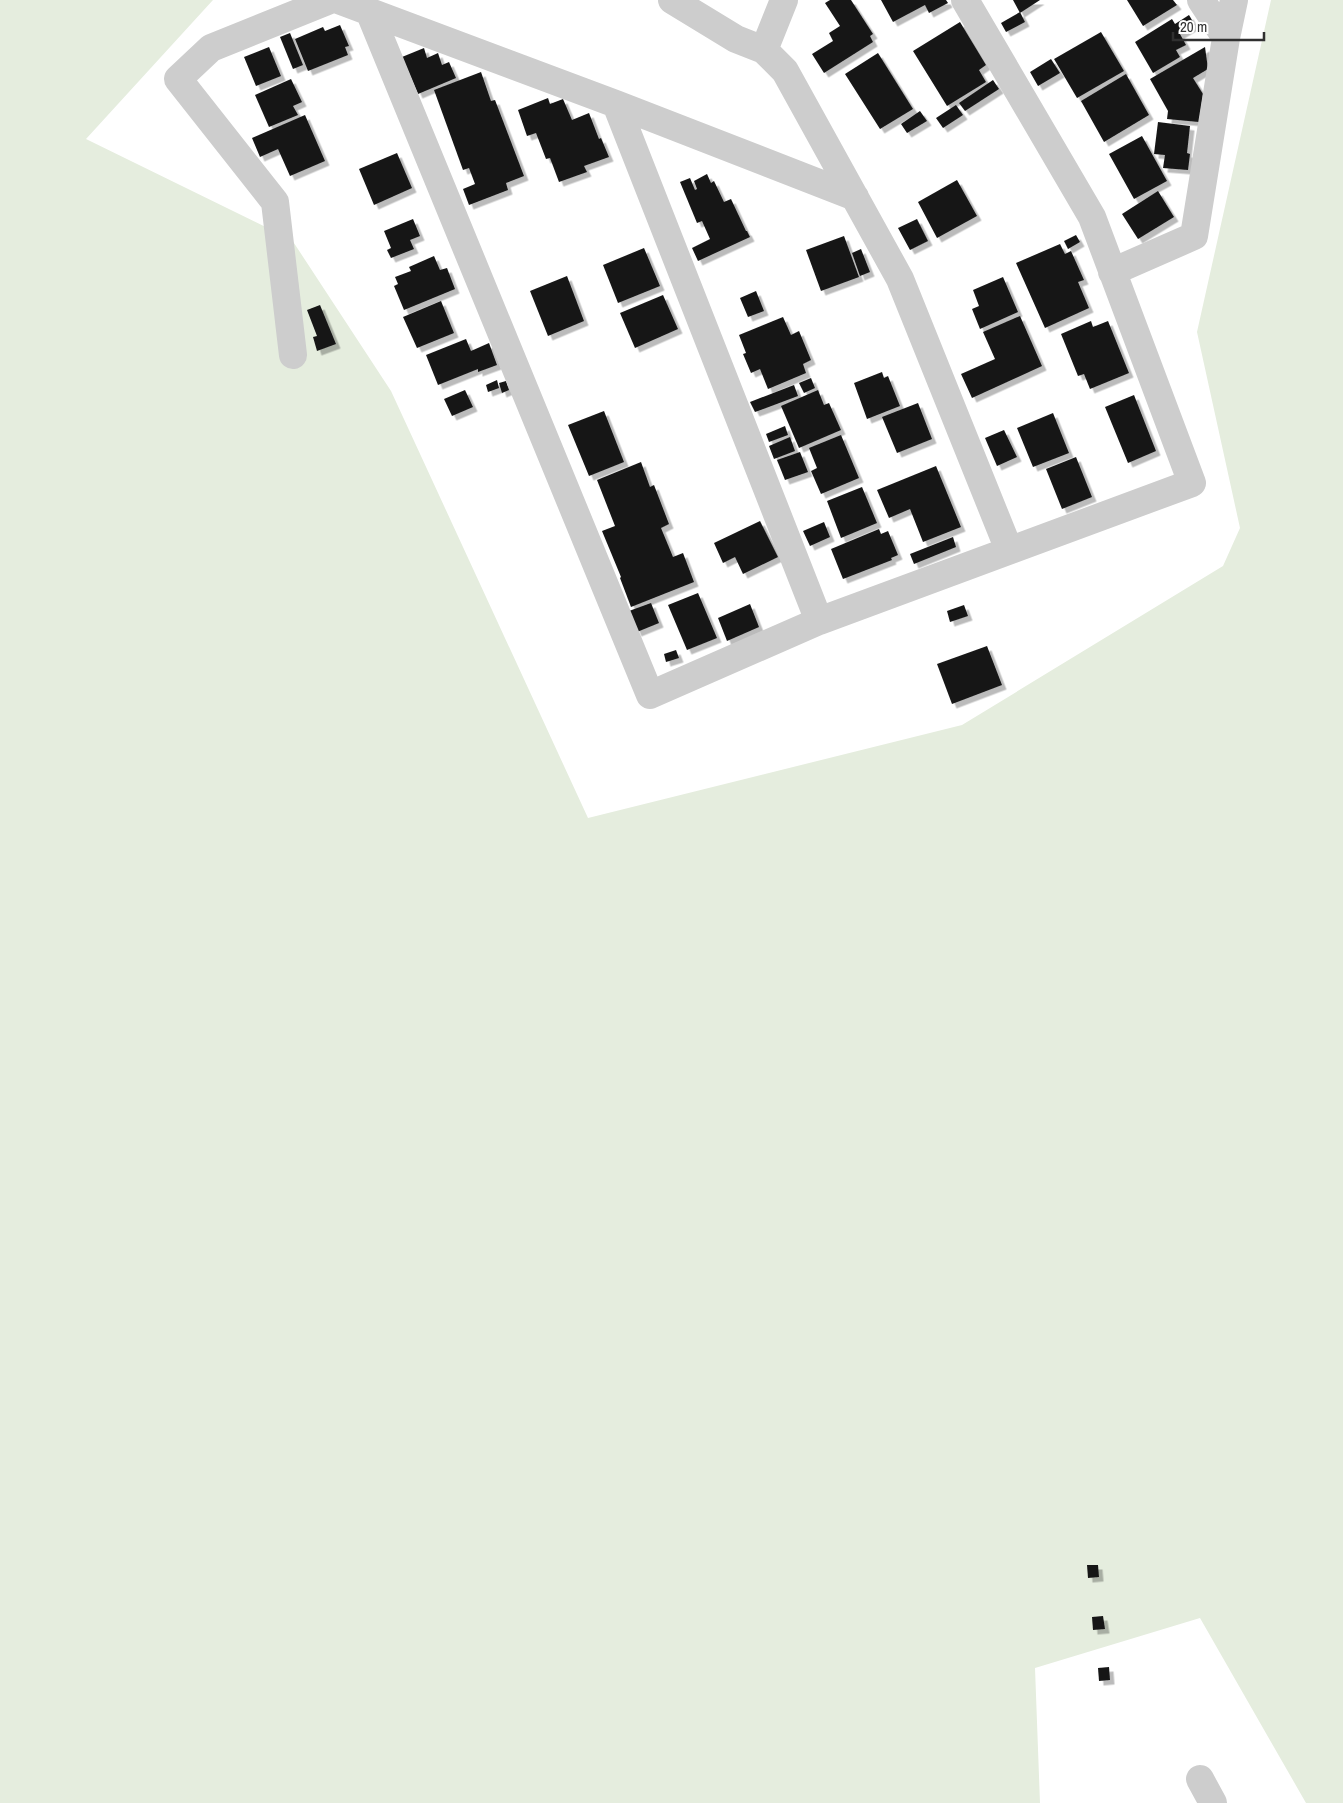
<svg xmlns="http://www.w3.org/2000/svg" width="1343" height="1803" viewBox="0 0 1343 1803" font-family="'Archivo Narrow',sans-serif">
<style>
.green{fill:#e5edde}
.building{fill:#171717;filter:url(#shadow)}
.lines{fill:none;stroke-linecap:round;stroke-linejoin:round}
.minor{stroke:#cdcdcd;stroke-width:28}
</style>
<defs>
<filter id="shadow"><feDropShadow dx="4.5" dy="4.5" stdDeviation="0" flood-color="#0004"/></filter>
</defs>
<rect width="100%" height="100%" fill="#fff"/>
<path class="green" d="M0 0H213L86 139 292 240 391 391 588 818 962 725 1223 566 1240 528 1197 332 1271 0H1343V1803H1306L1200 1618 1035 1668 1040 1803H0Z"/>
<path class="building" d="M830 0H851L873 34 870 36 873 42 824 73 812 54 833 41 829 33 840 26 825 3Z
M881 0H946L948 3 929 13 925 5 893 22Z
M1013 0H1040L1020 13Z
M1127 0H1173L1177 5 1143 26Z
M1020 12 1025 22 1006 32 1001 23Z
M1189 15 1195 25 1180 34 1186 45 1176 50 1180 57 1153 73 1135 42 1172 19 1175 24Z
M960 22 986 65 979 70 986 82 947 106 913 51Z
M340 25 349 46 345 47 348 55 308 71 295 39 323 27 325 31Z
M1101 32 1124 71 1077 98 1054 59Z
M290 33 303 65 293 69 280 37Z
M269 47 281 76 256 86 244 57Z
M1205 47 1208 69 1193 78 1203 94 1199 122 1167 119 1168 111 1150 79Z
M424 48 427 58 438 53 442 65 449 62 456 78 418 94 402 57Z
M878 53 913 109 880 129 845 74Z
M1051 59 1060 73 1038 86 1030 72Z
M481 72 491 101 495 100 524 176 506 183 508 190 469 205 463 189 475 184 469 168 463 170 434 90Z
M1126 74 1149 115 1104 142 1081 101Z
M291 79 302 102 293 106 298 115 269 127 255 95Z
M993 80 999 89 965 111 959 103Z
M548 98 550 104 563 99 572 120 589 113 599 139 601 138 609 157 584 166 587 172 559 182 550 158 546 159 536 133 527 136 518 110Z
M956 105 963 115 943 128 936 118Z
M920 111 927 121 907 133 901 124Z
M305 115 325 161 290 176 278 149 260 157 252 138Z
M1158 122 1190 126 1187 153 1190 154 1188 170 1163 168 1165 155 1154 154Z
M1142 136 1167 181 1134 199 1109 154Z
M397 153 412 188 374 205 359 169Z
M707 174 711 183 714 181 724 202 731 199 746 231H747L750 237 698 261 692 248 710 239 702 221 697 223 680 182 690 178 695 190 697 189 694 181Z
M957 180 977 216 937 238 918 202Z
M1158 191 1174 217 1138 239 1122 214Z
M413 219 420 236 410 240 414 249 391 258 387 250 391 248 384 231Z
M917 219 928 241 910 250 898 228Z
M1076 235 1080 242 1068 249 1064 241Z
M844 236 859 277 821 291 806 250Z
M1060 244 1065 254 1071 251 1084 280 1078 282 1089 308 1045 328 1016 263Z
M644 248 660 286 618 303 603 265Z
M861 249 870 272 860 276 852 253Z
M434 256 440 270 447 268 455 289 404 310 394 286 398 284 395 277 411 271 409 267Z
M567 276 584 321 548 336 530 291Z
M1003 277 1018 312 980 329 972 309 979 306 973 290Z
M756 291 764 311 748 317 740 298Z
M663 295 678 329 635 348 620 313Z
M441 301 454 333 417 348 403 317Z
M320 305 336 344 317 351 313 337 317 336 307 310Z
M1020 316 1042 366 972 398 961 374 995 359 983 332Z
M783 317 791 335 799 331 811 360 803 364 806 373 768 389 760 369 751 373 743 354 746 353 739 335Z
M1091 321 1093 327 1108 321 1129 373 1090 389 1084 374 1078 376 1061 334Z
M466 339 471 351 489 343 497 365 478 372V369L438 385 426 355Z
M882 372 884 378 888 376 900 406 867 419 854 383Z
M811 378 815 388 804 393 799 383Z
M497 380 499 388 488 392 486 385Z
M506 381 509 390 502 393 499 383Z
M794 385 798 396 755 412 750 402Z
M465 390 473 407 452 416 444 399Z
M818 390 824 405 829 403 841 430 799 448 781 406Z
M1134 395 1156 451 1128 463 1105 407Z
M918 403 932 439 897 453 882 417Z
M604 411 624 462 589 476 568 425Z
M1053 413 1069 453 1033 467 1017 428Z
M785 426 788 435 769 442 766 434Z
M1004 430 1017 457 997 466 985 438Z
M841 435 859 478 821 494 811 471 817 468 809 448Z
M790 437 795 451 774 459 769 446Z
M800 452 808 472 785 480 777 460Z
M1076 457 1092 497 1062 509 1046 469Z
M641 462 650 487 654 485 669 524 661 528 673 557 683 553 694 582 631 607 620 578 621 577 602 531 615 526 597 480Z
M936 466 961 527 923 542 910 509 889 518 877 490Z
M862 487 877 523 841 538 827 501Z
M760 521 778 557 743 574 735 557 723 563 714 543Z
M824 522 830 537 810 546 803 531Z
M879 529 881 534 888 531 898 555 891 558 892 560 843 579 831 549Z
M953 537 956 547 914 564 910 554Z
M698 593 717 638 687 650 668 605Z
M651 603 659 623 637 632 629 611Z
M750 604 759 627 727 641 718 618Z
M964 605 968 616 950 622 947 611Z
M987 646 1002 685 952 704 937 664Z
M676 650 679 658 666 662 664 654Z
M1087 1565H1098L1099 1577 1088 1578Z
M1103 1616 1105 1629 1093 1630 1092 1617Z
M1109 1667 1110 1680 1099 1681 1098 1668Z"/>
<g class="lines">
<path class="minor" d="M338 0 616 104 855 197
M672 0 736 39 764 50 785 71 900 279 1009 550
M369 11 650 695 819 621 1192 483 1092 217 965 0
M1226 38 1234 0
M764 50 784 0
M616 104 819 621
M1112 272 1194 236 1226 38 1201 0
M293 355 275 202 178 79 211 48 330 0
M1200 1779 1213 1803"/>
</g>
<path d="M1173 32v8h91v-8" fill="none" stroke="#303030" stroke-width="2.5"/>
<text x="1180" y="32" font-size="15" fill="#303030" stroke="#ffffff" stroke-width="4" paint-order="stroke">20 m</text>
</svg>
